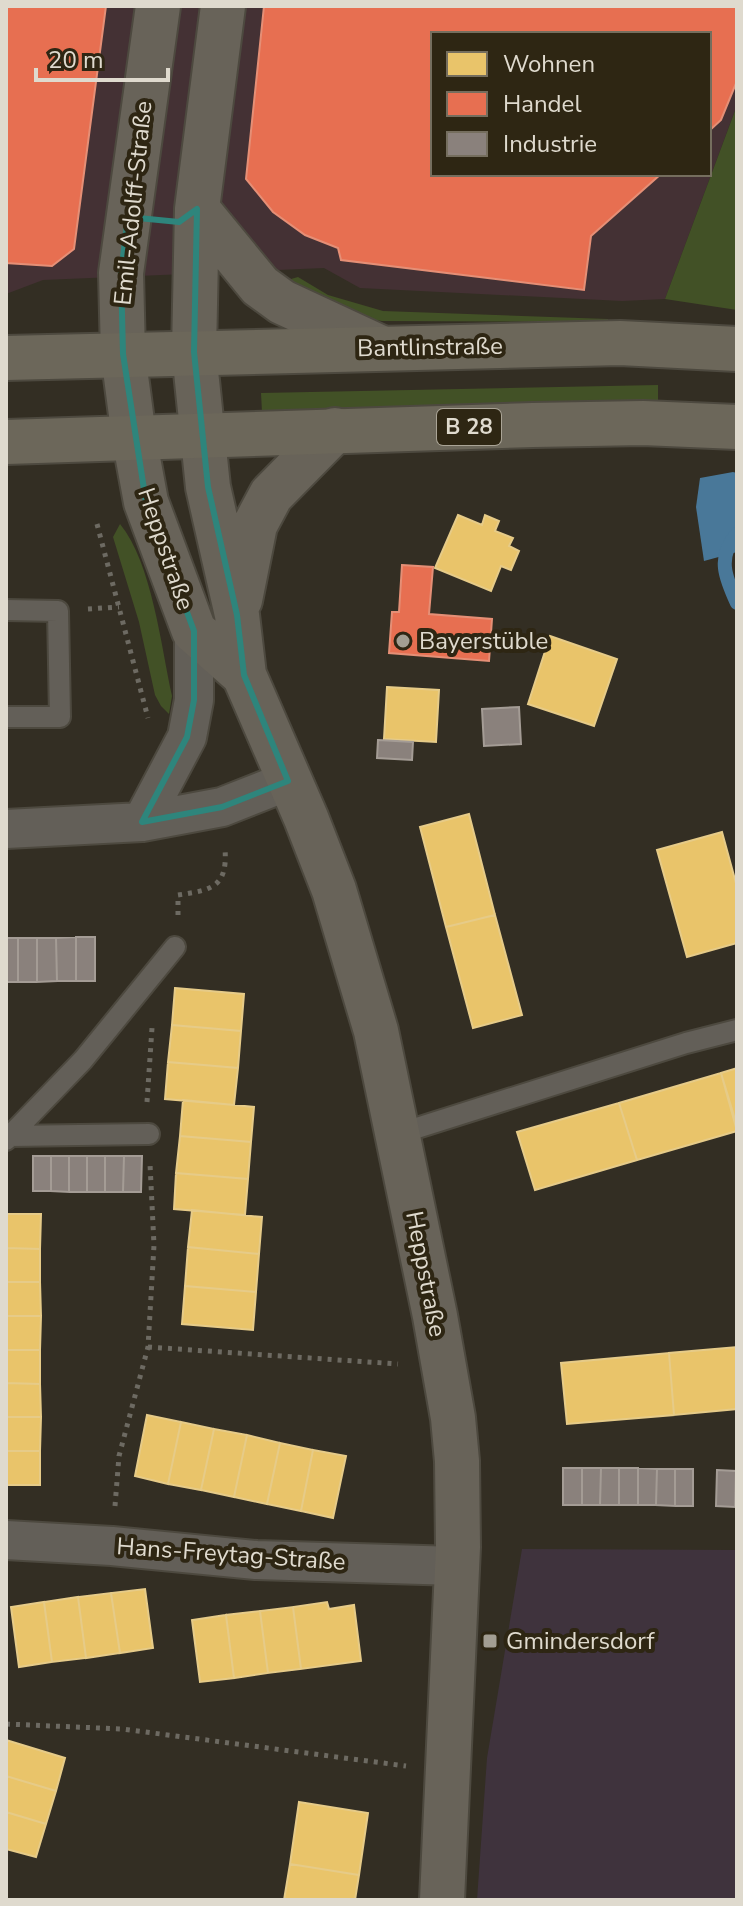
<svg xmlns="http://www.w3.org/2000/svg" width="743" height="1906" viewBox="0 0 743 1906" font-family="'Nunito Sans',sans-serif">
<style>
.commercial{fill:#443134;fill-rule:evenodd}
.industrial{fill:#3f333d}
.green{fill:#425126}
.water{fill:#497899}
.homes{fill:#e9c46a;stroke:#e6cb88;stroke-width:2}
.shops{fill:#e76f51;stroke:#e58f76;stroke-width:2}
.industry{fill:#8a817c;stroke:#a49c95;stroke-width:2}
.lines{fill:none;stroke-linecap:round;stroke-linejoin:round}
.stream{stroke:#497899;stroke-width:14}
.lane-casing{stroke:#4d493f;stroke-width:24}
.street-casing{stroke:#4d493f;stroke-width:42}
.secondary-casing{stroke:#4d493f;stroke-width:48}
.primary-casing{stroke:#4d493f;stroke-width:48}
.path{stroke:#6d6a62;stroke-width:5;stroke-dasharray:4 6;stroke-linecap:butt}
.lane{stroke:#635f58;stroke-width:20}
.street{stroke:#635f58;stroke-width:38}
.secondary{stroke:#686359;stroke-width:44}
.primary{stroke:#6c675a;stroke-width:44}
.marked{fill:none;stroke:#2e857c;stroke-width:6;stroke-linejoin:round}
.poi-dot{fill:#a39e92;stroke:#2e2613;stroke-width:3}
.labels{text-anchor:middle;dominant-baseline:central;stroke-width:8;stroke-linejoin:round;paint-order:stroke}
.shield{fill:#2e2613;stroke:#aaa496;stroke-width:2}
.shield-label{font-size:22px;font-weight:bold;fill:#dfdace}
.street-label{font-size:24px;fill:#dfdace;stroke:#2e2613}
.poi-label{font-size:24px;fill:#dfdace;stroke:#2e2613;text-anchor:start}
</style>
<rect width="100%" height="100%" fill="#332e23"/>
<path class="commercial" d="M6 6H737V105L665 299 622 301 360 288 324 268 43 280 6 294ZM433 34H709V174H433Z"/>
<path class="industrial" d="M522 1549 737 1550V1900H477L487 1758Z"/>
<path class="green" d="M737 105V310L665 299 736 108Z
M298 277 328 295 383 311 608 319V322L382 321 354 317 284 281Z
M658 385V403L262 412 261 393Z
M120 524C152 563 161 646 172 696L169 714 161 706 155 695 139 622 113 537Z"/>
<path class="water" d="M733 472 737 473V552L704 561 696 507 700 478Z"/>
<path class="homes" d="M458 515 482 525 485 515 499 521 495 531 513 538 509 546 519 551 511 570 501 566 491 591 435 568Z
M550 636 617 659 594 726 528 704Z
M387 687 439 690 436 742 384 739Z
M469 814 495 915 446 927 420 827Z
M722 832 737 887V943L687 957 657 850Z
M495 915 522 1015 473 1028 446 927Z
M175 988 244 994 241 1031 172 1025Z
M172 1025 241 1031 238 1068 168 1062Z
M168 1062 238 1068 234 1105 165 1099Z
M737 1068V1126L721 1073Z
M721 1073 737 1131 637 1160 619 1103Z
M183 1100 254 1107 251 1142 180 1136Z
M619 1103 637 1160 535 1190 517 1132Z
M180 1136 251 1142 248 1179 176 1173Z
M176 1173 248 1179 245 1215 174 1209Z
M192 1210 262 1217 259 1254 188 1247Z
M6 1214H41L40 1249 6 1248Z
M188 1247 259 1254 256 1292 185 1286Z
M6 1248 40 1249V1282H6Z
M6 1282H40L41 1316H6Z
M185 1286 256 1292 253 1330 182 1324Z
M6 1316H41L40 1350H6Z
M737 1347V1409L674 1415 669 1353Z
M6 1350H40V1384L6 1383Z
M669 1353 674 1415 567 1424 561 1363Z
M6 1383 40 1384 41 1417H6Z
M147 1415 181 1422 168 1484 135 1476Z
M6 1417H41L40 1451H6Z
M181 1422 214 1429 201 1490 168 1484Z
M214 1429 247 1435 234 1497 201 1490Z
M247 1435 280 1443 267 1504 234 1497Z
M280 1443 313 1450 301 1511 267 1504Z
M313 1450 346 1456 333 1518 301 1511Z
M6 1451H40V1485H6Z
M145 1589 153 1648 120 1653 111 1593Z
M111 1593 120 1653 86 1658 78 1597Z
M78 1597 86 1658 52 1662 44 1602Z
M44 1602 52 1662 19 1667 11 1607Z
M327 1602 329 1609 354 1605 361 1661 301 1669 293 1607Z
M293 1607 301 1669 268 1673 260 1611Z
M260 1611 268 1673 234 1678 226 1615Z
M226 1615 234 1678 200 1682 192 1620Z
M6 1740 65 1758 56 1791 6 1776Z
M6 1776 56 1791 46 1824 6 1812Z
M299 1802 368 1813 359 1875 290 1864Z
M6 1812 46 1824 36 1857 6 1849Z
M290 1864 359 1875 355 1900H284Z"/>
<path class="shops" d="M6 6H106L74 249 52 266 6 263Z
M264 6H737V81L721 120 709 131V34H433V174H661L591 236 584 290 341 260 338 248 305 235 273 212 246 179Z
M402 565 433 567 429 614 492 619 489 661 389 653 392 612H399Z"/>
<path class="industry" d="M519 707 521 744 484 746 482 709Z
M378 740 413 742 412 760 377 758Z
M76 937H95V981H76Z
M76 937V981H57L56 938Z
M6 938H18V982H6Z
M18 938H37V982H18Z
M37 938H56L57 981 37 982Z
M33 1156H51V1191H33Z
M51 1156H69V1192L51 1191Z
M69 1156H87V1192H69Z
M87 1156H105V1192H87Z
M105 1156H124L123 1192H105Z
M124 1156H142L141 1192H123Z
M563 1468H582V1505H563Z
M582 1468H601L600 1505H582Z
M601 1468H619V1505H600Z
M619 1468H638V1505H619Z
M638 1468 657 1469 656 1505H638Z
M657 1469H675V1506L656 1505Z
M675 1469H693V1506H675Z
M717 1470 736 1471 735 1507 716 1506Z"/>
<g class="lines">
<path class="stream" d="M737 534C716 557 726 579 737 603"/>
<g class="lane-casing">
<path id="lane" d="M6 610 58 611 60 717H6
M398 1134 686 1043 737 1030
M10 1136 149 1134
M6 1140 83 1060 175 947"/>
</g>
<g class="street-casing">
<path id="street" d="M142 822 187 737 194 700V631
M6 829 142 822 222 807 288 781
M6 1540 112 1546 256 1560 457 1566"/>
</g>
<g class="secondary-casing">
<path id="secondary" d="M158 6 121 273 123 354 134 437 146 502 194 631 244 675
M223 6 197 209 194 352 208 487 237 615 244 675 306 818 334 890 376 1031 435 1316 453 1418 457 1461 458 1547 442 1900
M197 209 260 286 282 302 381 348
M240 600 255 525 271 495 335 430"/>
</g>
<g class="primary-casing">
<path id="primary" d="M6 358 620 343 737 349
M6 442 533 425 643 423 737 427"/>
</g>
<path class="path" d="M97 524 148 718
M88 609 119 607
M178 915V895C209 890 228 889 225 849
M147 1102 152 1028
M148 1347 398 1364
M115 1506 119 1456 148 1347 154 1245 150 1164
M6 1724 122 1729 406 1766"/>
<use href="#lane" class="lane"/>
<use href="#street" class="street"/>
<use href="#secondary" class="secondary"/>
<use href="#primary" class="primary"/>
</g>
<path class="marked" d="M197 209 194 352 208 487 237 615 244 675 288 781 222 807 142 822 187 737 194 700V631L146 502 123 354 121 273 128 217 179 222Z"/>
<g class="poi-dot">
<circle cx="403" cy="641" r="8"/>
<rect x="482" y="1633" width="16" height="16" rx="4"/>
</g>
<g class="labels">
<rect class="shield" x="437" y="409" width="64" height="36" rx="6"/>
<g class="shield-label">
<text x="469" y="427">B 28</text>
</g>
<g class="street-label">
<text transform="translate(133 203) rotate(-84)">Emil-Adolff-Straße</text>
<text transform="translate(430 347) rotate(-1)">Bantlinstraße</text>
<text transform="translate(166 549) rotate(71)">Heppstraße</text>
<text transform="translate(426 1274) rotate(79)">Heppstraße</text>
<text transform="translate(231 1554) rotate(4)">Hans-Freytag-Straße</text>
</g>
<g class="poi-label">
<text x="419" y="641">Bayerstüble</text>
<text x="506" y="1641">Gmindersdorf</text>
</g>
</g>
<rect width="743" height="1906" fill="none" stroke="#dfdace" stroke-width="16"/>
<rect x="431" y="32" width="280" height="144" fill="#2e2613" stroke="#756e5e" stroke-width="2"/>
<rect x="447" y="52" width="40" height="24" fill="#e9c46a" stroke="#756e5e" stroke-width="2"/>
<text x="503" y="72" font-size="24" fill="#dfdace">Wohnen</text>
<rect x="447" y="92" width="40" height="24" fill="#e76f51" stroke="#756e5e" stroke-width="2"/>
<text x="503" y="112" font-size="24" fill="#dfdace">Handel</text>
<rect x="447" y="132" width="40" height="24" fill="#8a817c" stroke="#756e5e" stroke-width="2"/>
<text x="503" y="152" font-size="24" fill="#dfdace">Industrie</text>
<path d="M36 68v12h132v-12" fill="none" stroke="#dfdace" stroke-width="4"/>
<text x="48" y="68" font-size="24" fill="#dfdace" stroke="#2e2613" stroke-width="6" paint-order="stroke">20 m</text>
</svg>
